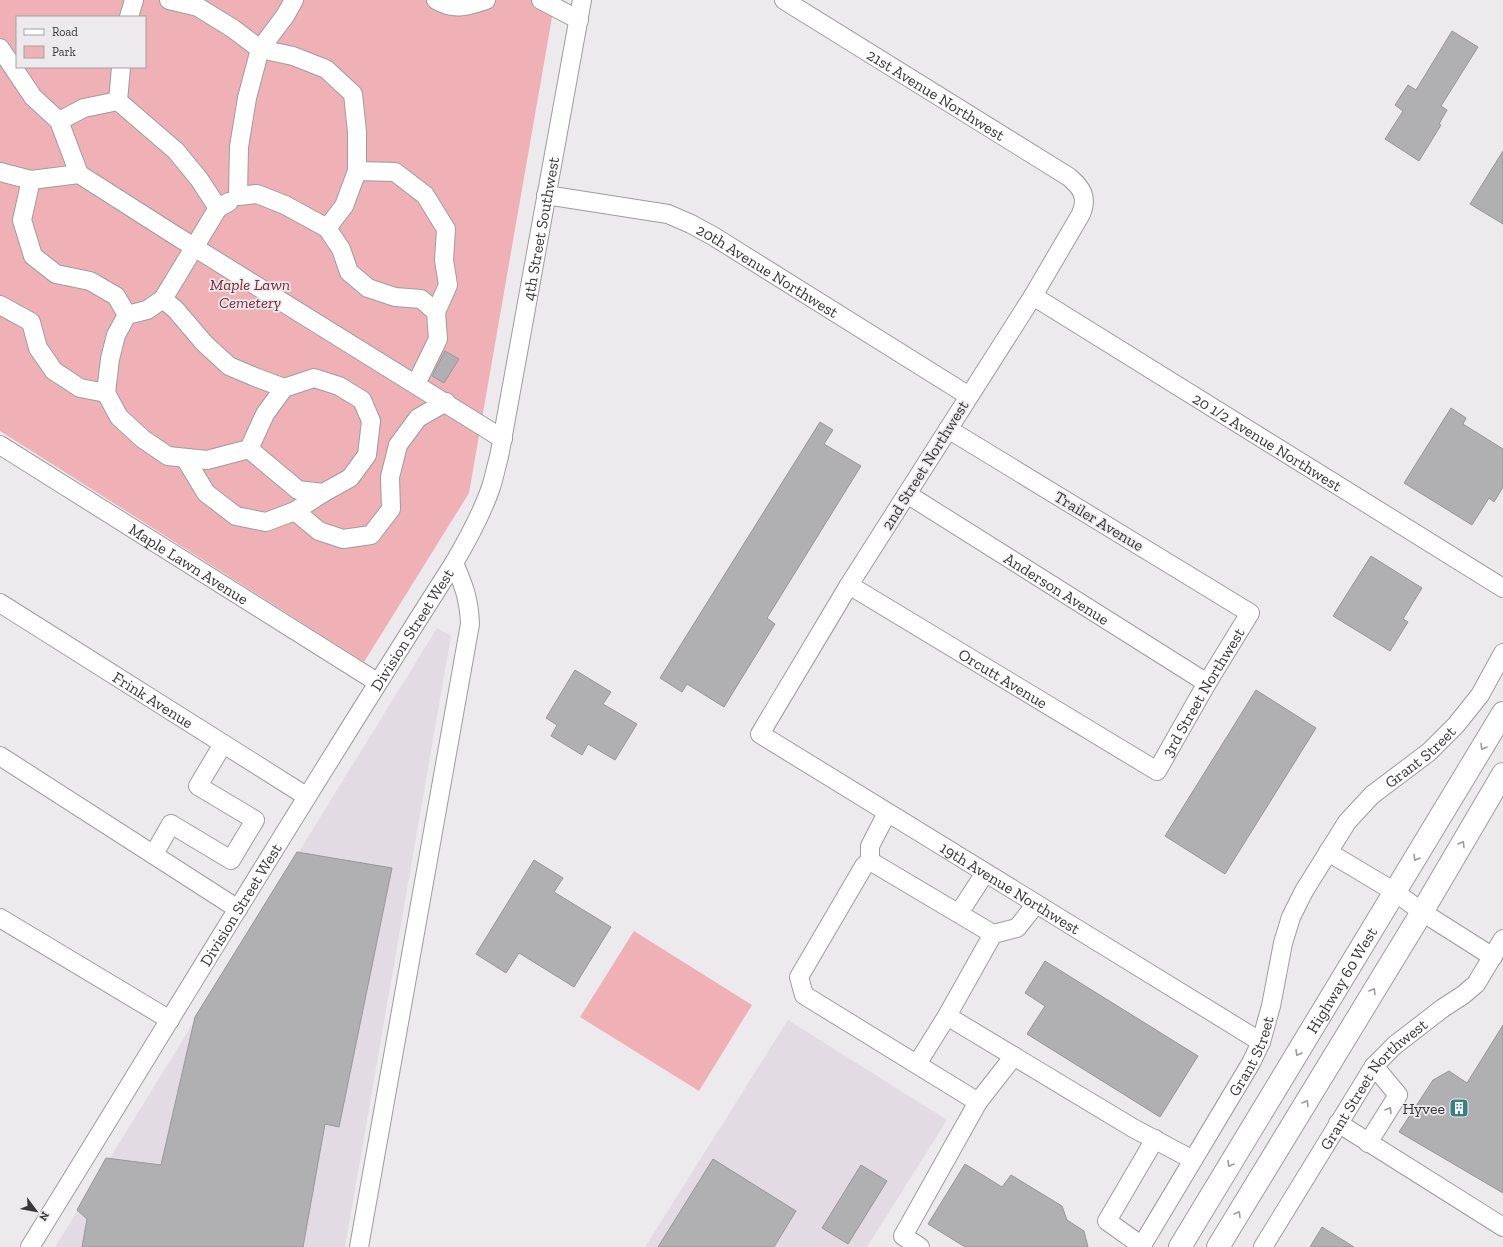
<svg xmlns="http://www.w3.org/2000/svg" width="1503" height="1247" viewBox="0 0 1503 1247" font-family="'Zilla Slab',serif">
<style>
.built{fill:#e3dbe3}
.green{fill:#efb1b5;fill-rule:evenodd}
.building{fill:#b0afb2;stroke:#979699}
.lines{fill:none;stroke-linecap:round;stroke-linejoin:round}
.minor-casing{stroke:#9e9c9e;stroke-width:20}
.major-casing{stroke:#9e9c9e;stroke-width:24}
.minor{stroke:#fff;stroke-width:18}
.major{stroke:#fff;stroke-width:22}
.oneway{stroke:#9c9b9c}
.labels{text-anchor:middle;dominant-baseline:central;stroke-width:3.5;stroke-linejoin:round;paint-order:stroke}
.street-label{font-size:16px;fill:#383738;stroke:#edeaed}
.park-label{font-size:16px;font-style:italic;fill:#7b2936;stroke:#edeaed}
.poi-label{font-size:16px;fill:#383738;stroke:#edeaed;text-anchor:end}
</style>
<rect width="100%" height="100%" fill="#edeaed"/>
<path class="built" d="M437 628 451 636 345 1247H55Z
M788 1020 947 1120 867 1247H645Z"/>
<path class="green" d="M0 0H555L469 493 364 662 0 431ZM17 17H145V67H17Z
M634 931 752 1005 699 1091 580 1017Z"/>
<path class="building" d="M1452 31 1478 47 1441 106 1447 110 1439 124 1441 125 1419 161 1385 139 1403 111 1395 105 1408 85 1416 90Z
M1503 151V224L1470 204Z
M445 351 459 359 444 383 432 376Z
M1451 408 1466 418 1463 424 1503 449V487L1494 502 1489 498 1472 525 1404 483Z
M820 422 833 430 824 444 861 466 767 618 775 624 724 707 687 684 682 692 660 678Z
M1371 556 1422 588 1403 619 1408 622 1390 651 1333 616Z
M575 670 611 692 603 704 637 724 615 760 588 744 582 755 551 736 557 725 546 718Z
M1256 690 1316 728 1225 874 1165 836Z
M297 852 392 868 339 1127 325 1124 303 1247H82L87 1219 77 1210 106 1158 161 1165 195 1017Z
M534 860 563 878 554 892 611 927 574 987 519 953 506 973 476 954Z
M1045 961 1198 1056 1160 1117 1027 1034 1045 1006 1025 993Z
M1503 1025V1193L1399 1132 1433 1080 1449 1071 1467 1083Z
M713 1159 796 1211 774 1247H658Z
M965 1164 1002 1187 1011 1175 1062 1206 1067 1220 1084 1231 1088 1247H965L928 1224Z
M861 1165 887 1181 848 1244 822 1228Z
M1322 1227 1354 1247H1310Z"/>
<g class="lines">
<g class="minor-casing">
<g id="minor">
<path d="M169 0 198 7 232 28 260 49 293 56 326 69 353 94 357 132V171L344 206 327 228"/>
<path d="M294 0 285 16 260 49 247 98 239 147 238 196 257 194 285 205 327 228 341 249 349 272 368 288 395 297 421 299 436 312 438 339 416 384"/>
<path d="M436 0C455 11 467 6 486 0"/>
<path d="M541 0 579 20"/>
<path id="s1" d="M784 0 1069 177C1082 188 1088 197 1081 214L1033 296 849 585 760 734 1261 1042"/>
<path d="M129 17 134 0"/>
<path d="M0 48 33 97 59 121 79 174 173 234 503 439"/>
<path d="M121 67 118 101 176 151 199 179 218 208 229 202"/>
<path d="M59 121 84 108 118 101"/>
<path d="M357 171 395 172 425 195 446 229 444 260 448 285 436 312"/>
<path d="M0 172 31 180 79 174"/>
<path d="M31 180 22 220 33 256 56 274 90 281 116 296 127 315 147 310 163 299 218 208"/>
<path id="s2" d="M546 195 668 214 691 224 713 236 969 396"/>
<path id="s3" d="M1033 296 1503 588"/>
<path d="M163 299 176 310 204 343 229 366 255 377 284 388"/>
<path d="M0 305 31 322 38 348 54 371 80 388 106 393 119 417 143 439 168 456 207 460 249 449"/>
<path d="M314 378 339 386 362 400 371 421 367 455 350 478 323 493 298 490 249 449 265 414 284 388Z"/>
<path d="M106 393 110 359 116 335 127 315"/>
<path id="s4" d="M0 445 377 682"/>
<path d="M185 458 206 493 236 516 266 522 295 511 323 493"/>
<path id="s5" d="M907 494 1207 683"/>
<path d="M295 511 319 531 343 539 371 535 391 509 390 477 398 445 418 418 446 402"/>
<path id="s6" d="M454 563C468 539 482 514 491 487 494 478 496 467 499 457L582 0"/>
<path id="s7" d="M849 585 1157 771 1207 683 1250 613 948 429"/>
<path id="s8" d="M0 603 306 796"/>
<path d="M0 756 238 909"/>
<path d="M1328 852 1395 892 1422 912 1493 957"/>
<path d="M154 854 171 824 231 860 255 820 198 786 223 744"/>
<path d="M870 861V846L887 813"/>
<path d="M959 913 985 873"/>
<path d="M0 918 170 1020"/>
<path d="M993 934 1017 928 1036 904"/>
<path d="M917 1064 947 1016"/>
<path d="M978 1102 1014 1056"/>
<path d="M1338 1123 1503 1227"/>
<path d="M1368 1143 1398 1095 1374 1066"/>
<path d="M1142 1246 1107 1221 1155 1139"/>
<path id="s9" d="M30 1247C171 1019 309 789 454 563 464 586 469 599 470 624L359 1247"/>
<path d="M920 1247 903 1236 978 1102 804 995 799 977 864 866 870 861 993 934 947 1016 1133 1128 1193 1160"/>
<path id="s10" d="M1141 1247 1251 1063 1261 1042 1271 1006 1283 943 1291 917 1304 891 1347 822 1372 795 1429 752 1456 725 1480 695 1503 653"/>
<path id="s11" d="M1263 1247 1374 1066 1395 1045 1443 1008 1463 995 1476 984 1503 939"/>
</g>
</g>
<g class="major-casing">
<g id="major">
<path id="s12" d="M1180 1247 1503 713"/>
<path d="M1218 1247 1422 912 1503 774"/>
</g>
</g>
<use href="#minor" class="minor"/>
<use href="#major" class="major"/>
</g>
<defs><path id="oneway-chevron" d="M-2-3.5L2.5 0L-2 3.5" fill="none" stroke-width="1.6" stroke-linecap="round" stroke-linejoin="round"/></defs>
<g class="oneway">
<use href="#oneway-chevron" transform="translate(1483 747) rotate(121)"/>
<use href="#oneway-chevron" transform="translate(1462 844) rotate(-59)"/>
<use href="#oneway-chevron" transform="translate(1416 858) rotate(121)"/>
<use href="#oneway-chevron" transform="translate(1373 991) rotate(-59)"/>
<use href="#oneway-chevron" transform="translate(1298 1053) rotate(121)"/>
<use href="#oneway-chevron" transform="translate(1306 1103) rotate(-59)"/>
<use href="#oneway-chevron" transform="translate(1389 1110) rotate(-59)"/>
<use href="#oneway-chevron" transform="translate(1230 1164) rotate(121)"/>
<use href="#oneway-chevron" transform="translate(1238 1214) rotate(-59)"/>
</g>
<defs>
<g id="building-square" transform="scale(1)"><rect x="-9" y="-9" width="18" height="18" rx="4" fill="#398189" stroke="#edeaed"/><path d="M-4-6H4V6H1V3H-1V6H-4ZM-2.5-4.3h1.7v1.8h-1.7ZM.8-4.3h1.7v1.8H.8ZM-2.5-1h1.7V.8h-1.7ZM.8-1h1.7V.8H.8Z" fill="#fff"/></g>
</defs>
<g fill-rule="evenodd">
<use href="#building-square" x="1459" y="1108"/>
</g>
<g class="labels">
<g class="street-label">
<text stroke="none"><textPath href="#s1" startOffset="179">21st Avenue Northwest</textPath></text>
<text stroke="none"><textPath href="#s6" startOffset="348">4th Street Southwest</textPath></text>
<text stroke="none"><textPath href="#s2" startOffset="238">20th Avenue Northwest</textPath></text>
<text stroke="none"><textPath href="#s3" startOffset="276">20 1/2 Avenue Northwest</textPath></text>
<text transform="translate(925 465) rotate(-58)">2nd Street Northwest</text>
<text transform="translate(1099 521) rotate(31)">Trailer Avenue</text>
<text stroke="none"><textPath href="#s4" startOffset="223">Maple Lawn Avenue</textPath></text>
<text stroke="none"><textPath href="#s5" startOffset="177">Anderson Avenue</textPath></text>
<text stroke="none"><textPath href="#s9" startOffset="726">Division Street West</textPath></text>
<text stroke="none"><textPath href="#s7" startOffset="180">Orcutt Avenue</textPath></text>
<text stroke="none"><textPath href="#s7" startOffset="451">3rd Street Northwest</textPath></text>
<text stroke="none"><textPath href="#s8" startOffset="181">Frink Avenue</textPath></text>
<text stroke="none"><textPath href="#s10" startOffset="575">Grant Street</textPath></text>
<text stroke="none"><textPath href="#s1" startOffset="1283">19th Avenue Northwest</textPath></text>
<text stroke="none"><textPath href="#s9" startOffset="402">Division Street West</textPath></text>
<text stroke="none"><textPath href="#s12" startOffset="312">Highway 60 West</textPath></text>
<text stroke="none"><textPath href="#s10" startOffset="221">Grant Street</textPath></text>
<text stroke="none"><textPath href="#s11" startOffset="198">Grant Street Northwest</textPath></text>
</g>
<g class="park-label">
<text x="250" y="284">Maple Lawn<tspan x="250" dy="18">Cemetery</tspan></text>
</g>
<g class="poi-label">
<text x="1445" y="1108">Hyvee</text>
</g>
</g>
<rect x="16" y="16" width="130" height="52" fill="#edeaed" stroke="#a5a2a5"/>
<rect x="24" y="29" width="20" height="6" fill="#ffffff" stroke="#a5a2a5"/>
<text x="52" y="36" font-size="12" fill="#383738">Road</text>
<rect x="24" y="46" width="20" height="12" fill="#efb1b5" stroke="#a5a2a5"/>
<text x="52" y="56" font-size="12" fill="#383738">Park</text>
<g transform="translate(36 1211) rotate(122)" stroke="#edeaed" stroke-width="3" paint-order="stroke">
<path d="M0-3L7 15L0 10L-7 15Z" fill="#383738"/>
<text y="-6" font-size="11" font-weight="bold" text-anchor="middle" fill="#383738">N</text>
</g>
</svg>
